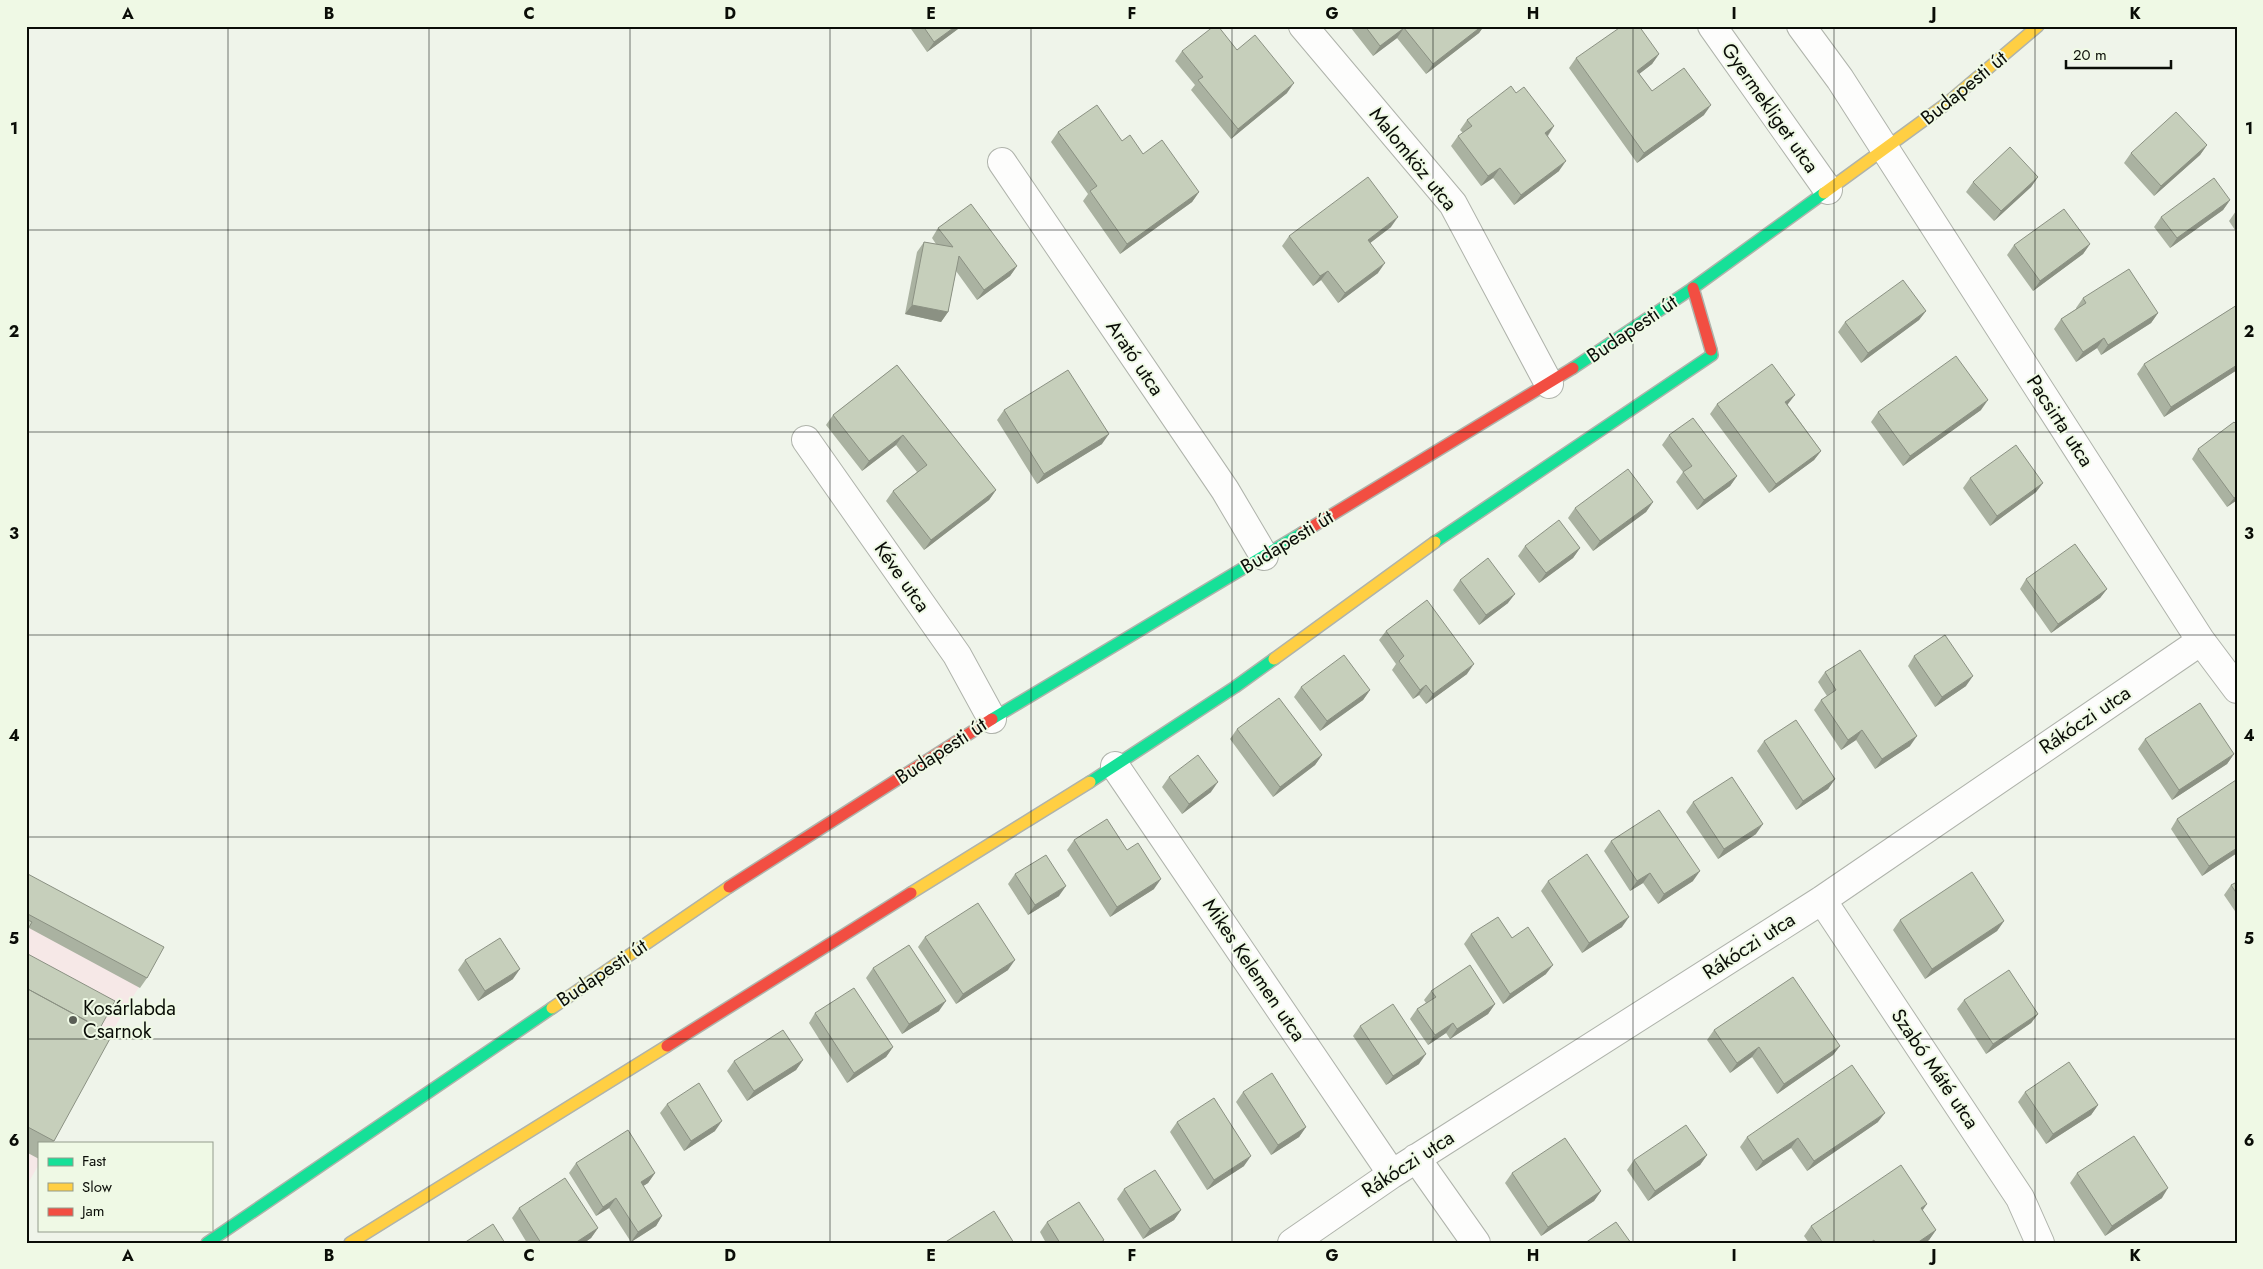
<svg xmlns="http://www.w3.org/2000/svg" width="2263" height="1269" viewBox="0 0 2263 1269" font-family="Jost,sans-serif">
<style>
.green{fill:#f6e8e7}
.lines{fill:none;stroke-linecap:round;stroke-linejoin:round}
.street-casing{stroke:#afb3ab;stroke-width:30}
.fast-casing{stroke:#afb3ab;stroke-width:14}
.slow-casing{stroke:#afb3ab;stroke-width:14}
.jam-casing{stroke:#afb3ab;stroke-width:14}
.street{stroke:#fdfdfc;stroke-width:28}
.fast{stroke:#16e098;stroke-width:11}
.slow{stroke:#ffcf43;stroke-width:11}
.jam{stroke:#f24e42;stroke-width:11}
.wall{fill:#aab2a1}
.shaded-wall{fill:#8b9183}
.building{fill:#c6cfbb;stroke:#8b9183}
.grid{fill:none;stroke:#0a0d07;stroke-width:1;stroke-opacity:0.55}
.poi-dot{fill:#5a5e56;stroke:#eff9e5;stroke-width:2}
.labels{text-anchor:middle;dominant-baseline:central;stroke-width:4;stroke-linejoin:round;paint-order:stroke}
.street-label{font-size:20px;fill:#0a0d07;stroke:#eff9e5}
.poi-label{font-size:20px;fill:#0a0d07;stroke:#eff9e5;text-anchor:start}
.neatline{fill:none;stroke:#0a0d07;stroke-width:2}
.grid-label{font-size:16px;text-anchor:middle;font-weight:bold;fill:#0a0d07}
</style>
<rect width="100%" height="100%" fill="#eff4ea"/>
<path class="green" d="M26 887 157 957 99 1053 39 1143V1164L26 1187Z"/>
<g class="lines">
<g class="street-casing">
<path id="street" d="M1303 26 1453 204 1549 384
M1712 26 1828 190
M1801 26 1840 79 2201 641 2237 689
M1002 162 1225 490 1264 556
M806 440 957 655 992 719
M1115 766 1392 1174
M1822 900 2020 1198 2040 1243
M1416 1158 1476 1243
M1292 1243 1392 1174 1822 900 2201 641"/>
</g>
<g class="fast-casing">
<path id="fast" d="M1573 368 1693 288 1824 193
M1435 542 1712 355 1711 350
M992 719 1302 533
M1090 782 1235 687 1274 659
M207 1243 552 1008"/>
</g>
<g class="slow-casing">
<path id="slow" d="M1824 193 1946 104 2038 26
M1274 659 1435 542
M911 893 1090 782
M552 1008 729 887
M350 1243 667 1046"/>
</g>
<g class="jam-casing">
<path id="jam" d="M1693 288 1711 350
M1302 533 1573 368
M729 887 992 719
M667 1046 911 893"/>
</g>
<use href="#street" class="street"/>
<use href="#fast" class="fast"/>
<use href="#slow" class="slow"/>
<use href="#jam" class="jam"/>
</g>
<path class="wall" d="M909 26H962L927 52Z
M1352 26H1484L1479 33 1426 74 1397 38 1373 56 1351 28Z
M1237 50 1287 93 1231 139 1191 90 1195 85 1175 61 1182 51Z
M1659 54 1652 64 1639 74 1652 91 1704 115 1637 163 1569 68 1576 58Z
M1516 93 1554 126 1548 136 1559 171 1514 205 1493 178 1481 186 1451 146 1458 136 1463 133 1460 130 1467 120Z
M1058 132 1122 141 1143 154 1199 192 1192 202 1120 254 1083 201 1088 194 1051 142Z
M2207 145 2200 155 2154 196 2124 163 2131 153Z
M2038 177 2031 187 1994 221 1966 192 1973 182Z
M2230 200 2223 210 2170 248 2154 227 2161 217Z
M2236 211 2237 212V233L2229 221Z
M1391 227 1370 243 1378 273 1338 303 1321 280 1313 286 1282 246 1289 236Z
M938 228 1017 266 1010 276 977 300 956 271 948 312 941 322 905 314 917 252 924 242 936 244 932 238Z
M2090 244 2083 254 2033 291 2007 255 2014 245Z
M2083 298 2158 313 2151 323 2101 355 2097 348 2076 362 2054 329 2061 319 2076 309V308Z
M2237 305V370L2164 417 2137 374 2144 364Z
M1926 311 1919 320 1861 363 1838 332 1845 322Z
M897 365 996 490 989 500 924 550 886 501 893 491 917 472 896 445 862 471 826 425 833 415Z
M1717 404H1788V405L1821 451 1814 460 1769 493 1710 414Z
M1004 410 1102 444 1037 484 997 420Z
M1981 410 1903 466 1871 422 1878 412Z
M1669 435 1737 476 1730 486 1697 510 1676 482 1683 472 1662 445Z
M2198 449 2237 500 2227 507 2192 459Z
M1970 478 2043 483 2036 492 1990 526 1963 488Z
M1653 502 1646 512 1593 551 1568 518 1575 508Z
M1525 546 1580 548 1573 558 1539 583 1518 556Z
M2026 579 2107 589 2100 598 2051 633 2020 589Z
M1460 580 1508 603 1479 625 1453 590Z
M1386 631 1467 674 1426 704 1419 695 1413 699 1392 670 1396 664 1379 640Z
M1914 656 1966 686 1935 707 1908 666Z
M1825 672 1910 746 1875 769 1856 740 1841 750 1814 710 1821 700 1827 696 1818 682Z
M1301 687 1370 690 1363 700 1320 731 1294 697Z
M1237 729 1322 755 1315 765 1273 797 1230 739Z
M2145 739 2234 754 2227 764 2172 800 2138 749Z
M1764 741 1835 779 1828 789 1796 810 1757 751Z
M1169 777 1211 792 1182 814 1162 787Z
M2237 780V853L2202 876 2171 829 2177 819Z
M1693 802 1756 834 1718 859 1686 812Z
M1074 840 1127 850 1154 889 1110 917 1067 850Z
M1611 841 1693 881 1658 904 1643 883 1630 891 1604 851Z
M26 873 147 978 140 988 29 928 26 932Z
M1015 874 1059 896 1028 915 1008 884Z
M1548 881 1622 927 1582 953 1541 891Z
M2237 882V914L2224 895 2231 885Z
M1900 920 2004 921 1997 931 1925 979 1893 930Z
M1471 934 1512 938 1546 974 1503 1004 1464 944Z
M925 937 1008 970 956 1004 918 947Z
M26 953 100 1028 54 1141 53 1143H39V1159L26 1152Z
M465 960 513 979 478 1001 458 970Z
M873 968 939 1011 902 1034 866 978Z
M1431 991 1495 1004 1488 1014 1450 1039 1446 1033 1428 1045 1410 1019 1417 1009 1426 1003 1424 1000Z
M1964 1000 2038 1014 2031 1023 1986 1054 1957 1009Z
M815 1013 893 1047 886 1057 847 1083 809 1023Z
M1360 1026 1419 1064 1386 1085 1353 1036Z
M1714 1030 1840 1046 1833 1055 1777 1094 1752 1057 1730 1073 1707 1040Z
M803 1060 796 1070 747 1101 727 1071 734 1061Z
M1243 1092 1306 1127 1299 1137 1271 1155 1236 1102Z
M2025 1092 2098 1105 2091 1115 2046 1144 2018 1102Z
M667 1104 715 1131 684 1151 660 1113Z
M1177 1122 1244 1166 1207 1190 1170 1132Z
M1878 1122 1807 1171 1791 1148 1756 1171 1740 1147 1747 1137Z
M1707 1155 1700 1165 1648 1201 1627 1170 1634 1160Z
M576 1163 655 1173 648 1183 643 1186 662 1216 656 1226 631 1242 609 1208 596 1216 569 1173Z
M1512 1173 1601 1191 1594 1201 1541 1236 1505 1183Z
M2077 1173 2162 1198 2105 1236 2070 1183Z
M1124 1189 1181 1210 1174 1220 1143 1239 1117 1199Z
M519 1208 598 1228 591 1238 584 1243H527L512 1218Z
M1922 1211 1936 1230 1929 1240 1925 1243H1809L1804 1236 1811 1226Z
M1047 1222 1104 1240 1102 1243H1046L1040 1232Z"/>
<path class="shaded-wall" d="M956 26H962L927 52 934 42Z
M1482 26H1484L1479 33 1426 74 1433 64Z
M1404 28 1397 38 1373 56 1380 46Z
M1659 54 1652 64 1630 81 1637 71Z
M1294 83 1287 93 1231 139 1238 129Z
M1711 105 1704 115 1637 163 1644 153Z
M1554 126 1547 136 1545 133Z
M2207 145 2200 155 2154 196 2161 186Z
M1566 161 1559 171 1514 205 1521 195Z
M1500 168 1493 178 1481 186 1488 176Z
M2038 177 2031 187 1994 221 2001 211Z
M1199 192 1192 202 1120 254 1127 244Z
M2230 200 2223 210 2170 248 2177 238Z
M1398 217 1391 227 1361 250 1368 240Z
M2090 244 2083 254 2033 291 2040 281Z
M1385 263 1378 273 1338 303 1345 293Z
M1017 266 1010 276 977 300 984 290Z
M1328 271 1321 280 1313 286 1320 276Z
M912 305 948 312 941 322 905 314Z
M1926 311 1919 320 1861 363 1868 353Z
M2158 313 2151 323 2101 355 2108 345Z
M2104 338 2097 348 2076 362 2083 352Z
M2237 365V370L2164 417 2171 407Z
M1795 395 1788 404 1778 412 1785 402Z
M1988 400 1981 410 1903 466 1910 456Z
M1109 434 1102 444 1037 484 1044 474Z
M903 435 896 445 862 471 869 461Z
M1821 451 1814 460 1769 493 1776 484Z
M1737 476 1730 486 1697 510 1704 500Z
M2043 483 2036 492 1990 526 1997 516Z
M996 490 989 500 924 550 931 540Z
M2237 496V500L2227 507 2234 498Z
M1653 502 1646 512 1593 551 1600 541Z
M1580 548 1573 558 1539 583 1546 573Z
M2107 589 2100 598 2051 633 2058 624Z
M1515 594 1508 603 1479 625 1486 615Z
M1474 664 1467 674 1426 704 1433 694Z
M1973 676 1966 686 1935 707 1942 697Z
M1426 685 1419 695 1413 699 1420 690Z
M1370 690 1363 700 1320 731 1327 721Z
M1862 730 1856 740 1841 750 1848 740Z
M1917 736 1910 746 1875 769 1882 759Z
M2234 754 2227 764 2172 800 2179 790Z
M1322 755 1315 765 1273 797 1280 787Z
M1835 779 1828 789 1796 810 1803 801Z
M1218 782 1211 792 1182 814 1189 804Z
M1763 824 1756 834 1718 859 1724 849Z
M2237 848V853L2202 876 2209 866Z
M1700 871 1693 881 1658 904 1664 894Z
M1650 873 1643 883 1630 891 1637 881Z
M1161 879 1154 889 1110 917 1117 907Z
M1066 886 1059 896 1028 915 1035 905Z
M1629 917 1622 927 1582 953 1589 943Z
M2004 921 1997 931 1925 979 1932 969Z
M1015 960 1008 970 956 1004 963 994Z
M1553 965 1546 974 1503 1004 1510 994Z
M520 969 513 979 478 1001 485 991Z
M946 1001 939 1011 902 1034 909 1024Z
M1495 1004 1488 1014 1450 1039 1457 1029Z
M2038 1014 2031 1023 1986 1054 1993 1044Z
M1453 1023 1446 1033 1428 1045 1435 1035Z
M1840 1046 1833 1055 1777 1094 1784 1084Z
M893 1047 886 1057 847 1083 854 1073Z
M1759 1047 1752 1057 1730 1073 1737 1063Z
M1426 1054 1419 1064 1386 1085 1393 1076Z
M803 1060 796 1070 747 1101 754 1091Z
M2098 1105 2091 1115 2046 1144 2053 1134Z
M1885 1113 1878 1122 1807 1171 1814 1161Z
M722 1121 715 1131 684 1151 691 1141Z
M1306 1127 1299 1137 1271 1155 1278 1145Z
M1798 1138 1791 1148 1756 1171 1763 1161Z
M1707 1155 1700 1165 1648 1201 1655 1191Z
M1251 1156 1244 1166 1207 1190 1214 1180Z
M655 1173 648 1183 634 1192 641 1182Z
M2168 1188 2162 1198 2105 1236 2112 1226Z
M1601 1191 1594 1201 1541 1236 1548 1227Z
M616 1198 609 1208 596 1216 603 1207Z
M1927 1204 1920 1214 1921 1208Z
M1181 1210 1174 1220 1143 1239 1150 1229Z
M662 1216 656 1226 631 1242 638 1232Z
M598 1228 591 1238 584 1243H575Z
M1936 1230 1929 1240 1925 1243H1917Z"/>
<path class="building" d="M923 26H956L934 42Z
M1214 26H1218L1237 50 1255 35 1294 83 1238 129 1198 80 1203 77 1182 51Z
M1365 26H1482L1433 64 1404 28 1380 46Z
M1622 26H1639L1659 54 1637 71 1652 91 1684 68 1711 105 1644 153 1576 58Z
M1511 86 1516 93 1524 87 1554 126 1545 133 1566 161 1521 195 1500 168 1488 176 1458 136 1472 126 1467 120Z
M1097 105 1122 141 1130 135 1143 154 1162 140 1199 192 1127 244 1090 191 1097 186 1058 132Z
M2176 112 2207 145 2161 186 2131 153Z
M2010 147 2038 177 2001 211 1973 182Z
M1368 177 1398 217 1368 240 1385 263 1345 293 1328 271 1320 276 1289 236Z
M2214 178 2230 200 2177 238 2161 217Z
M971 204 1017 266 984 290 959 256 948 312 912 305 924 242 953 247 938 228Z
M2064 209 2090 244 2040 281 2014 245Z
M2129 269 2158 313 2108 345 2104 338 2083 352 2061 319 2086 303 2083 298Z
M1903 280 1926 311 1868 353 1845 322Z
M2237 305V365L2171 407 2144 364Z
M1956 356 1988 400 1910 456 1878 412Z
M1772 364 1795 395 1785 402 1821 451 1776 484 1717 404Z
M897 365 996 490 931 540 893 491 927 465 903 435 869 461 833 415Z
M1068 370 1109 434 1044 474 1004 410Z
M1693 418 1737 476 1704 500 1683 472 1692 466 1669 435Z
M2234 422 2237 425V496L2234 498 2198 449Z
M2016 445 2043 483 1997 516 1970 478Z
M1628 469 1653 502 1600 541 1575 508Z
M1559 520 1580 548 1546 573 1525 546Z
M2075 544 2107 589 2058 624 2026 579Z
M1488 558 1515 594 1486 615 1460 580Z
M1427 600 1474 664 1433 694 1426 685 1420 690 1399 661 1404 656 1386 631Z
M1945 635 1973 676 1942 697 1914 656Z
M1860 650 1917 736 1882 759 1862 730 1848 740 1821 700 1836 690 1825 672Z
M1344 655 1370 690 1327 721 1301 687Z
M1279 698 1322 755 1280 787 1237 729Z
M2200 703 2234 754 2179 790 2145 739Z
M1796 720 1835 779 1803 801 1764 741Z
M1198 755 1218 782 1189 804 1169 777Z
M1732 777 1763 824 1724 849 1693 802Z
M2236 780 2237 848 2209 866 2177 819Z
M1659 810 1700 871 1664 894 1650 873 1637 881 1611 841Z
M1107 819 1127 850 1138 843 1161 879 1117 907 1074 840Z
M1587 854 1629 917 1589 943 1548 881Z
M1046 855 1066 886 1035 905 1015 874Z
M1972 872 2004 921 1932 969 1900 920Z
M26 873 164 947 147 978 26 913Z
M2237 882V894L2231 885Z
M978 903 1015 960 963 994 925 937Z
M1498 917 1512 938 1528 927 1553 965 1510 994 1471 934Z
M26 919 32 922 26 932Z
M500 938 520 969 485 991 465 960Z
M909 945 946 1001 909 1024 873 968Z
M26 953 115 1001 100 1028 26 988Z
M1470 965 1495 1004 1457 1029 1453 1023 1435 1035 1417 1009 1436 997 1431 991Z
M2009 970 2038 1014 1993 1044 1964 1000Z
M1793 977 1840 1046 1784 1084 1759 1047 1737 1063 1714 1030Z
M26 988 112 1035 54 1141 26 1126Z
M854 988 893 1047 854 1073 815 1013Z
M1393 1004 1426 1054 1393 1076 1360 1026Z
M783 1030 803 1060 754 1091 734 1061Z
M2069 1062 2098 1105 2053 1134 2025 1092Z
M1852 1065 1885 1113 1814 1161 1798 1138 1763 1161 1747 1137Z
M1272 1073 1306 1127 1278 1145 1243 1092Z
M699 1083 722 1121 691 1141 667 1104Z
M1214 1098 1251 1156 1214 1180 1177 1122Z
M1686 1125 1707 1155 1655 1191 1634 1160Z
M628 1130 655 1173 641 1182 662 1216 638 1232 616 1198 603 1207 576 1163Z
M2134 1136 2168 1188 2112 1226 2077 1173Z
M1565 1138 1601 1191 1548 1227 1512 1173Z
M1901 1165 1927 1204 1921 1208 1936 1230 1917 1243H1875L1874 1240 1870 1243H1823L1811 1226Z
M1155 1170 1181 1210 1150 1229 1124 1189Z
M565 1178 598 1228 575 1243H541L519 1208Z
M1079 1202 1104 1240 1100 1243H1060L1047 1222Z
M994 1211 1014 1243H944Z
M1616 1222 1631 1243H1585Z
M493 1224 505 1243H464Z"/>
<path class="grid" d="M228 26V1243M429 26V1243M630 26V1243M830 26V1243M1031 26V1243M1232 26V1243M1433 26V1243M1633 26V1243M1834 26V1243M2035 26V1243M26 230H2237M26 432H2237M26 635H2237M26 837H2237M26 1039H2237"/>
<circle class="poi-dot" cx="73" cy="1020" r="5"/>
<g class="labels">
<g class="street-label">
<text transform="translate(1964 88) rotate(-39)">Budapesti út</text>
<text transform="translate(1770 108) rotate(55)">Gyermekliget utca</text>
<text transform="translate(1413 159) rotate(51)">Malomköz utca</text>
<text transform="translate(1632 329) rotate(-34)">Budapesti út</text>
<text transform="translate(1135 358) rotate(56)">Arató utca</text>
<text transform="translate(2060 421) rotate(57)">Pacsirta utca</text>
<text transform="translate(1287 542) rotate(-31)">Budapesti út</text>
<text transform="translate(902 577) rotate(55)">Kéve utca</text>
<text transform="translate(2085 720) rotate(-34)">Rákóczi utca</text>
<text transform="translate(941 751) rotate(-33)">Budapesti út</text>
<text transform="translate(1749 946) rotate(-33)">Rákóczi utca</text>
<text transform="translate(1254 970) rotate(56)">Mikes Kelemen utca</text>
<text transform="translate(602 973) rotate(-34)">Budapesti út</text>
<text transform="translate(1935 1069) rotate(56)">Szabó Máté utca</text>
<text transform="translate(1408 1164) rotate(-33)">Rákóczi utca</text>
</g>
<g class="poi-label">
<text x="83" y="1008">Kosárlabda<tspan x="83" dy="23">Csarnok</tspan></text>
</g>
</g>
<rect width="2263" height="1269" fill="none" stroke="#eff9e5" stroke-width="55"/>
<rect x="38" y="1142" width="175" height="90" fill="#eff9e5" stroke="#939b8c"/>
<rect x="48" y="1158" width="25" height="8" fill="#16e098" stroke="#939b8c"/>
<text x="82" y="1166" font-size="15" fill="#0a0d07">Fast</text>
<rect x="48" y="1183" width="25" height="8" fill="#ffcf43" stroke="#939b8c"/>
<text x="82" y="1192" font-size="15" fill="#0a0d07">Slow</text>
<rect x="48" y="1208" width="25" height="8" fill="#f24e42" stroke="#939b8c"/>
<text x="82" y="1216" font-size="15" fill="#0a0d07">Jam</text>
<path d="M2066 60v8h105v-8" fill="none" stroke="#0a0d07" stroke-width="2.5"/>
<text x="2073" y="60" font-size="15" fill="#0a0d07" stroke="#eff9e5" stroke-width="4" paint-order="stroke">20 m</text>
<rect x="28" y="28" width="2208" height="1214" class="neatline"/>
<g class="grid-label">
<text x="128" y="19">A</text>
<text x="329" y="19">B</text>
<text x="529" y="19">C</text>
<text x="730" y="19">D</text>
<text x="931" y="19">E</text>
<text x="1132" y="19">F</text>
<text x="1332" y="19">G</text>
<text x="1533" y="19">H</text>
<text x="1734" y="19">I</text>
<text x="1934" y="19">J</text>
<text x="2135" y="19">K</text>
<text x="14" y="134">1</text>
<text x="2249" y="134">1</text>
<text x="14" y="337">2</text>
<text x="2249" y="337">2</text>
<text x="14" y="539">3</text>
<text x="2249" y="539">3</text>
<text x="14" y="741">4</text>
<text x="2249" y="741">4</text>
<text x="14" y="944">5</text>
<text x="2249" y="944">5</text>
<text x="14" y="1146">6</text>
<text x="2249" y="1146">6</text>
<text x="128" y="1261">A</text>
<text x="329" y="1261">B</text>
<text x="529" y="1261">C</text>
<text x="730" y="1261">D</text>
<text x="931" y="1261">E</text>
<text x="1132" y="1261">F</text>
<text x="1332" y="1261">G</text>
<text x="1533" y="1261">H</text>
<text x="1734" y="1261">I</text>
<text x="1934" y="1261">J</text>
<text x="2135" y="1261">K</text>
</g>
</svg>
